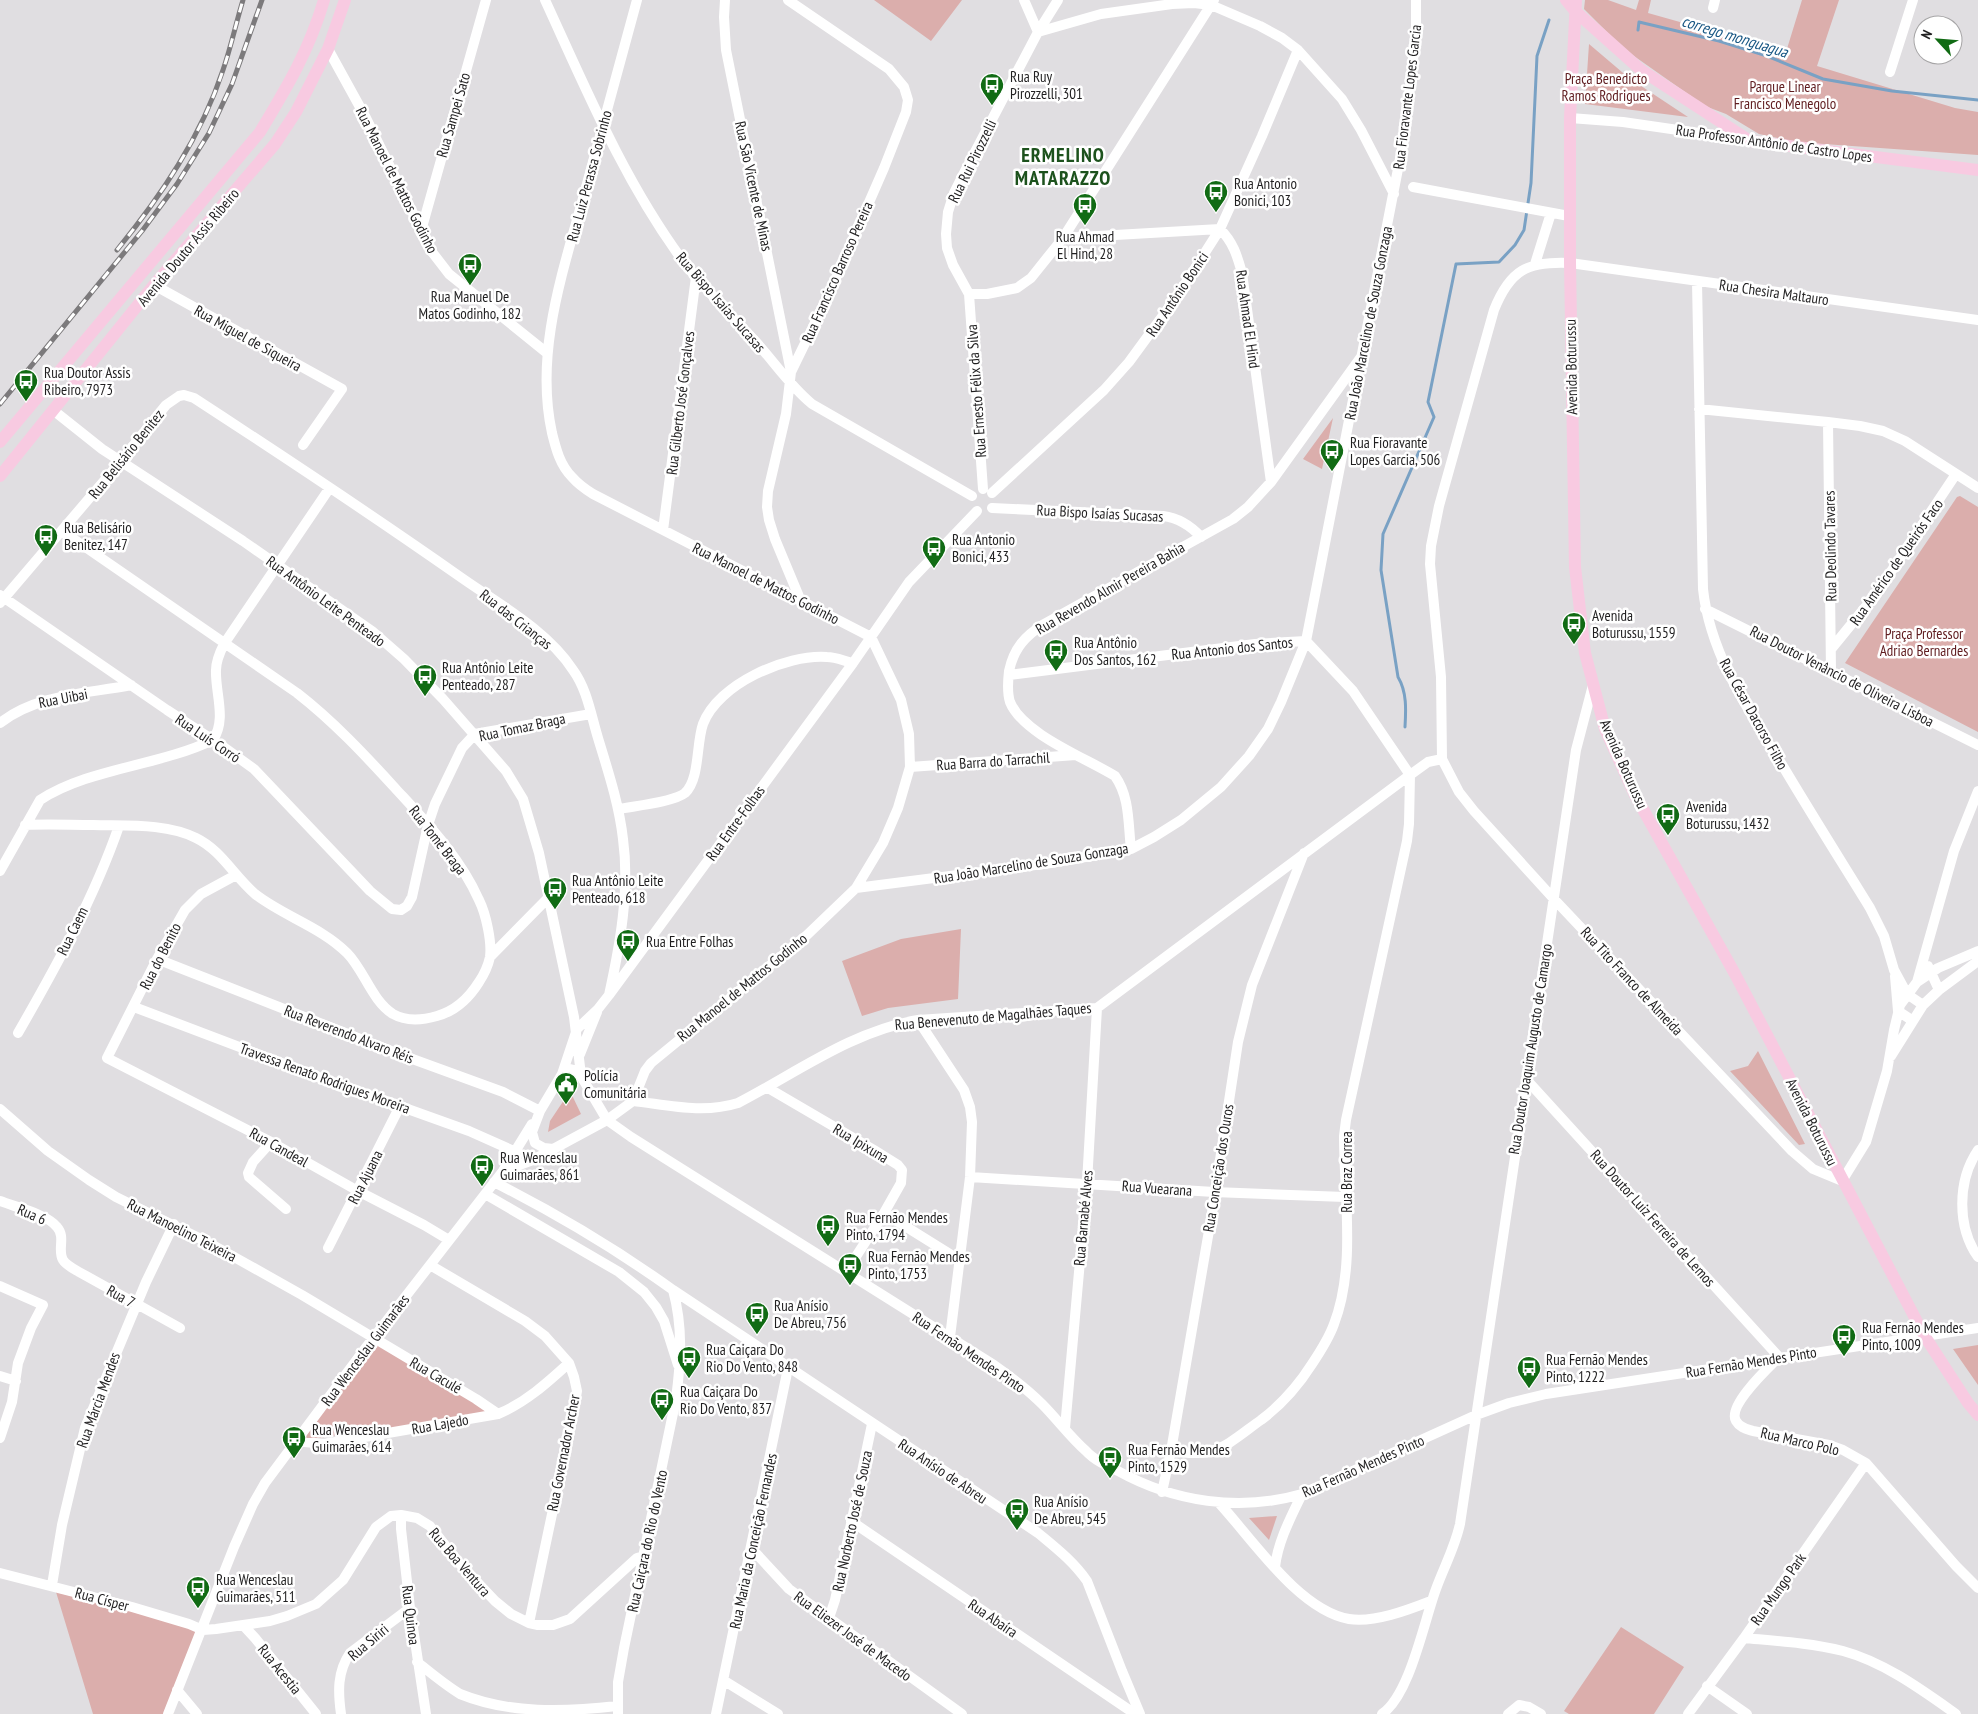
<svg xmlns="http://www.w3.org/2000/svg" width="1978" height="1714" viewBox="0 0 1978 1714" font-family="'PT Sans Narrow',sans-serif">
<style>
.green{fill:#dbaeac}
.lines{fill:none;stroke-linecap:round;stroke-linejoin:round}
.stream{stroke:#79a1c4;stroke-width:3}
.minor{stroke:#fff;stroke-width:10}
.major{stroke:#f8cae1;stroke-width:12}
.rail-casing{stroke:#7c7a7c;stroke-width:5}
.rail{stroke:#fff;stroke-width:3;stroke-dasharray:9;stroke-linecap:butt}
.labels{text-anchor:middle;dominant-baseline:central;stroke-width:5;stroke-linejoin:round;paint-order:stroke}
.poi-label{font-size:15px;fill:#201f20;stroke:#fff;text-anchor:start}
.park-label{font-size:15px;fill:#5f1c1f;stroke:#fff}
.street-label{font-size:15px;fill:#201f20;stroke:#fff}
.water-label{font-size:16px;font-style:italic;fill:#185784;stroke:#fff}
.district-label{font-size:20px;font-weight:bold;letter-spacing:1px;fill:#1d521d;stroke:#fff}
</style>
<rect width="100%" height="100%" fill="#e0dee1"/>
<path class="green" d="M874 0H962L931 41Z
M1585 0H1608L1636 10 1639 0H1651L1648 13 1786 52 1802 0H1839L1817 66 1955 108 1978 112V155L1796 142 1759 134 1726 114 1705 106 1624 49 1584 9Z
M1589 44 1629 78 1688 117 1585 104Z
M1333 418 1322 469 1303 459Z
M1960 496 1978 507V732L1845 663 1957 497Z
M961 929 958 999 888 1008 862 1016 842 961 901 939Z
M1758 1051 1805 1144 1799 1145 1730 1071 1748 1066Z
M570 1091 581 1114 548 1132 550 1121Z
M374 1338 498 1414 295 1441Z
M1978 1345V1385L1953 1349Z
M1277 1516 1269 1540 1249 1518Z
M56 1592 203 1630 173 1714H93Z
M1621 1627 1684 1667 1654 1714H1569L1564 1711Z"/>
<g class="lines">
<path class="stream" d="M1638 30 1639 22 1719 41 1767 56 1823 79 1892 91 1978 100
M1405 727C1406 710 1407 692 1398 677L1381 570 1383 534 1434 417 1428 402 1456 264 1499 262 1515 245 1524 230 1531 183 1537 56 1549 20"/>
<path class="minor" d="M545 0C586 89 624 181 683 261 705 290 732 316 756 342 775 363 790 386 812 404L972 496
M725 0 724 17 726 50 791 372
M788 0 889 69 904 87 908 100 906 112 884 168 829 294 791 372 786 414 768 491 767 507 769 520 775 539 800 599
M1024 0 1038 32 1101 14 1172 4 1194 3 1211 5 1260 26 1282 38 1298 50 1342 99 1361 130 1394 194
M1713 8 1715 0
M328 49 366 118 432 252 449 274 547 353
M1890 72 1913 0
M1570 118 1623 122 1747 140
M1413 187 1569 216
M421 231 486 0
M1063 238 1220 229C1233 242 1237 255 1242 273L1271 482
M1535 264 1551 213
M1697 282 1703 589C1710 655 1750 713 1784 768 1812 815 1841 861 1870 908L1884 936 1894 970 1907 994 1923 1005
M154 285 342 389 303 445
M969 294H987L1017 288 1031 278 1063 238 1214 0
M1699 409 1828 422 1860 426 1883 431 1905 441 1978 488
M53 410 102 449 243 541 372 631 404 659 443 699 506 771 523 799 539 853 574 1017 581 1075
M1828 422 1831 671
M983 489 969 294 953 265 947 248 946 234 948 212 954 193 965 171 1038 32 1058 0
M992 493 1104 390 1129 362 1178 295 1220 229 1262 136 1298 50
M992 508 1163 516C1179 518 1190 525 1201 537
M663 530 696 277
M0 595 167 710 225 748 254 769 370 891 392 909 401 910 407 906 412 897 428 825 435 804 462 748 475 734 486 732 591 714
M0 603 121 461 166 405 179 396 184 395 194 398C283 456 372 515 459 576 497 603 547 630 573 670 587 689 591 715 598 738 608 771 619 804 623 839 630 890 620 945 609 995
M1705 609 1978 745
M1832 648 1876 594 1956 474
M1009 675 1255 644 1306 641
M0 723C37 694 86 694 131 685
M1442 759 1459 792 1474 811 1553 898 1792 1151 1813 1169 1842 1181 1866 1142 1887 1071 1894 1030 1900 1005 1917 982 1954 851 1978 791
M1442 759 1441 677 1430 564 1431 546 1439 506 1494 310C1510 270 1527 261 1570 263L1978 320
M910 767 1076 755
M619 809C634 806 674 802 685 793 700 779 696 744 703 724 718 684 786 654 827 657 836 657 844 661 853 663
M25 825C48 824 71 825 93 825 126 826 166 823 196 838 221 850 234 876 255 894 283 916 321 927 347 953 364 970 372 1001 393 1014 407 1022 423 1020 437 1016 455 1011 469 998 479 982 483 976 488 966 490 957 492 942 486 914 479 900 460 857 426 822 395 788 364 754 333 721 297 693L62 531
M1131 849C1128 824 1130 797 1115 776 1086 758 1023 734 1010 702 1007 693 1008 680 1009 671 1014 648 1025 636 1044 624L1233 519 1248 507 1271 482 1361 357
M0 871 40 800C89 768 159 766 213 740 227 719 215 693 216 670 216 661 220 652 224 644L329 489
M236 875 201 894 185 910 157 959 107 1058 271 1142 358 1191 424 1225 449 1240
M856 888 1051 863 1131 849 1154 837 1181 820 1221 787 1249 756 1268 729 1281 702 1306 641 1405 133 1416 32V0
M490 957 548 898
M157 959 396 1053 503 1092 540 1111
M1928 966 1939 990
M1895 976 1898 1011 1913 1021
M1917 982 1938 968 1978 951
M134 1007 324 1079 469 1131 516 1152
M918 1020 964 1090 970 1107 972 1122 970 1177 950 1337
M18 1033C56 967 94 898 119 826
M580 1054 597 1012
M1891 1056 1923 1005 1939 990 1978 961
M562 1074 570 1069 578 1071 607 1120 631 1137 994 1365C1011 1377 1027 1389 1042 1404 1057 1419 1070 1437 1086 1451 1094 1460 1107 1466 1118 1471 1174 1502 1240 1512 1302 1494L1476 1415 1509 1403 1546 1394 1978 1328
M1526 1079 1779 1357C1768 1368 1727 1406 1736 1421 1740 1428 1747 1429 1753 1431L1829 1445 1843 1450 1866 1463 1956 1566 1978 1588
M768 1088 874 1150 898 1165 902 1170 901 1183 884 1213 846 1272
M633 1101C668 1105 703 1114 738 1103 796 1073 852 1031 918 1020L1097 1008 1410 775 1428 762 1442 759
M0 1109 48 1151 89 1180 116 1197 211 1244 302 1295 476 1399 498 1414
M271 1142 253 1162 248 1173 249 1177 286 1209
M553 1149 544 1148 535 1143 532 1132 540 1111 562 1074 577 1029 598 1009 609 995 853 663 909 582 977 511
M1978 1150C1957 1181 1957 1227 1978 1257
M503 1171 533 1160 607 1120 633 1101 645 1071 651 1063 807 935 856 888 883 843 898 808 910 767 909 734 901 700 871 637 593 494C585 489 578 484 572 477 560 465 556 449 552 433 534 351 564 269 585 191 602 127 620 64 637 0
M970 1177 1214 1192 1345 1197
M494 1182C557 1214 616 1249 673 1290 683 1327 681 1361 676 1399L624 1648 618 1682V1714
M485 1194 619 1272 644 1292 656 1307 664 1321 678 1365
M0 1201C15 1207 47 1214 57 1227 66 1237 57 1250 63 1260 66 1265 74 1269 79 1272L180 1328
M884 1213 961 1261
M328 1248 400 1106
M430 1265 525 1321 545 1336 569 1363 574 1377 577 1391 570 1429 529 1623
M0 1286 43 1305 31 1328 18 1363 12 1402 0 1438
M673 1290 1038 1533C1056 1548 1073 1561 1087 1581L1122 1671 1140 1714
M0 1376 16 1381
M1065 1428 1087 1183 1097 1008
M295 1441 324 1444 498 1414C525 1403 547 1383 569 1363
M1171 1451C1183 1452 1197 1455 1209 1452 1228 1447 1245 1431 1261 1420 1281 1405 1298 1386 1312 1364 1320 1352 1329 1338 1334 1324 1356 1267 1344 1196 1344 1136L1346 1120 1407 841 1409 824 1410 775 1353 691 1306 641
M1162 1492 1171 1451 1211 1219 1238 1042 1252 985 1304 853
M1220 1504C1253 1540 1299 1610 1349 1619 1374 1623 1408 1610 1431 1601
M401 1515V1529L410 1608 426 1714
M851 1521 1135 1714
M752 1549 789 1589 962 1714
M1275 1567C1278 1541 1291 1517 1302 1494
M0 1573 132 1607 189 1624 203 1630 216 1629 270 1621 287 1616 316 1604 343 1580 376 1527 391 1516 401 1515 417 1518 430 1526 460 1564 495 1601 511 1614 529 1623 538 1625H553L570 1619 637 1558 644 1556
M52 1585 62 1525 85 1428 146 1282 174 1224
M829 1618 835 1600 872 1424
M243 1625 255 1638 316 1714
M1744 1638C1777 1641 1811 1643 1843 1651 1884 1662 1922 1690 1956 1714
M417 1662C431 1673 445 1685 460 1694 509 1714 565 1712 617 1706
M723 1680 778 1714
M1707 1686 1747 1714
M177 1690 197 1714
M168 1714 234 1547 253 1504 265 1483 364 1350 503 1171 532 1124
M341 1714C338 1692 337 1672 350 1653L410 1608
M716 1714 788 1368
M1382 1714C1410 1695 1424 1621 1436 1589 1444 1567 1455 1547 1460 1524L1576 750 1593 685
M1508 1714 1519 1705 1529 1707 1541 1714
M1688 1714 1744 1638 1866 1463"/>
<path class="major" d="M1566 0 1575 11 1641 70 1750 141 1978 170
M1576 0 1570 118V263L1575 567 1585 653 1605 729 1635 795 1735 974 1924 1335 1968 1403 1978 1415
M0 442 260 132C287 87 309 51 324 0
M0 476 154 285 275 144 296 112 328 49 345 0"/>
<g class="rail-casing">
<path id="rail" d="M117 250C161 196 201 137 223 70 231 47 236 23 243 0
M0 404 142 231 177 184 209 133 232 84 262 0"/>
</g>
<use href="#rail" class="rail"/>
</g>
<defs>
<g id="bus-pin" transform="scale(1.25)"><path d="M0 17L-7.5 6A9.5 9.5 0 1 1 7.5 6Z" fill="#116b14" stroke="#fff"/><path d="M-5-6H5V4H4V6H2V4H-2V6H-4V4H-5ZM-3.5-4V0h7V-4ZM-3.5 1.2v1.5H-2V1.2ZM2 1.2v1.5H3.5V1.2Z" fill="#fff"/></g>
<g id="civic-pin" transform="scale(1.25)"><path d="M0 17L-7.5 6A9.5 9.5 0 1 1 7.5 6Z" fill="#116b14" stroke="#fff"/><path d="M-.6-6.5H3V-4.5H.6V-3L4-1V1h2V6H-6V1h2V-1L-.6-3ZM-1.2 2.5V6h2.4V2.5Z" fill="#fff"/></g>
</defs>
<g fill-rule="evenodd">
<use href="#bus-pin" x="992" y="85"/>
<use href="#bus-pin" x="1216" y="192"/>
<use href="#bus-pin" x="1085" y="205"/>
<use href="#bus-pin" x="470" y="265"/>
<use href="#bus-pin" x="26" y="381"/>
<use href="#bus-pin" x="1332" y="451"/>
<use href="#bus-pin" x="46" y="536"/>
<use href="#bus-pin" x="934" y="548"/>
<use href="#bus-pin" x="1574" y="624"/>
<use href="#bus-pin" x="1056" y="651"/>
<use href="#bus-pin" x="425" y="676"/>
<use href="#bus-pin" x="1668" y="815"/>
<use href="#bus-pin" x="555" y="889"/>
<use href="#bus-pin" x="628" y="941"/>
<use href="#civic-pin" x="566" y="1084"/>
<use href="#bus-pin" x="482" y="1166"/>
<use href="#bus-pin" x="828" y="1226"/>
<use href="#bus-pin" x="850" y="1265"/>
<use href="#bus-pin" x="757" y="1314"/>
<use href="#bus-pin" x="1844" y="1336"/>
<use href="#bus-pin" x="689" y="1358"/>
<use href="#bus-pin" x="1529" y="1368"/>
<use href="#bus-pin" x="662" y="1400"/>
<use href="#bus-pin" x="294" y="1438"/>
<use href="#bus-pin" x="1110" y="1458"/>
<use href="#bus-pin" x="1017" y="1510"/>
<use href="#bus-pin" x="198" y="1588"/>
</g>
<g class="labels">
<g class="poi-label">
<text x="1010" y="76">Rua Ruy<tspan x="1010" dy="17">Pirozzelli, 301</tspan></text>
<text x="1234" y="183">Rua Antonio<tspan x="1234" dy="17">Bonici, 103</tspan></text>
<text x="1085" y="236" text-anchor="middle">Rua Ahmad<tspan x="1085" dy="17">El Hind, 28</tspan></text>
<text x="470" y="296" text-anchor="middle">Rua Manuel De<tspan x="470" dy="17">Matos Godinho, 182</tspan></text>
<text x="44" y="372">Rua Doutor Assis<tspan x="44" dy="17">Ribeiro, 7973</tspan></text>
<text x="1350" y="442">Rua Fioravante<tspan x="1350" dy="17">Lopes Garcia, 506</tspan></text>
<text x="64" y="527">Rua Belisário<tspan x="64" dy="17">Benitez, 147</tspan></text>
<text x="952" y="539">Rua Antonio<tspan x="952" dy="17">Bonici, 433</tspan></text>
<text x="1592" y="615">Avenida<tspan x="1592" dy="17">Boturussu, 1559</tspan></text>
<text x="1074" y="642">Rua Antônio<tspan x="1074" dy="17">Dos Santos, 162</tspan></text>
<text x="442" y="667">Rua Antônio Leite<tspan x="442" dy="17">Penteado, 287</tspan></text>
<text x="1686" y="806">Avenida<tspan x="1686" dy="17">Boturussu, 1432</tspan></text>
<text x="572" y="880">Rua Antônio Leite<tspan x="572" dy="17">Penteado, 618</tspan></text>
<text x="646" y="941">Rua Entre Folhas</text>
<text x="584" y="1075">Polícia<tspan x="584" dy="17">Comunitária</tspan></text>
<text x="500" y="1157">Rua Wenceslau<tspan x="500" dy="17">Guimarães, 861</tspan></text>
<text x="846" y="1217">Rua Fernão Mendes<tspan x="846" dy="17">Pinto, 1794</tspan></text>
<text x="868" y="1256">Rua Fernão Mendes<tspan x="868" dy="17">Pinto, 1753</tspan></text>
<text x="774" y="1305">Rua Anísio<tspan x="774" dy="17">De Abreu, 756</tspan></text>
<text x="1862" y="1327">Rua Fernão Mendes<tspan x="1862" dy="17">Pinto, 1009</tspan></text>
<text x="706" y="1349">Rua Caiçara Do<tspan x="706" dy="17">Rio Do Vento, 848</tspan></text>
<text x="1546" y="1359">Rua Fernão Mendes<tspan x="1546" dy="17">Pinto, 1222</tspan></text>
<text x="680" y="1391">Rua Caiçara Do<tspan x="680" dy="17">Rio Do Vento, 837</tspan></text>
<text x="312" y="1429">Rua Wenceslau<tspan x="312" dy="17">Guimarães, 614</tspan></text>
<text x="1128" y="1449">Rua Fernão Mendes<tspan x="1128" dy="17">Pinto, 1529</tspan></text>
<text x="1034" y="1501">Rua Anísio<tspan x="1034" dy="17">De Abreu, 545</tspan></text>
<text x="216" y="1579">Rua Wenceslau<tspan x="216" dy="17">Guimarães, 511</tspan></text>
</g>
<g class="park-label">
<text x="1606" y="78">Praça Benedicto<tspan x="1606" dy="17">Ramos Rodrigues</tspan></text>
<text x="1785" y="86">Parque Linear<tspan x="1785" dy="17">Francisco Menegolo</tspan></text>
<text x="1924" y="633">Praça Professor<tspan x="1924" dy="17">Adriao Bernardes</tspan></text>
</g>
<g class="street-label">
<text transform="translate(1407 97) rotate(-83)">Rua Fioravante Lopes Garcia</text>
<text transform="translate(453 115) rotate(-74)">Rua Sampei Sato</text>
<text transform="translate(1774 143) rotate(8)">Rua Professor Antônio de Castro Lopes</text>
<text transform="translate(972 161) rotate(-64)">Rua Rui Pirozzelli</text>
<text transform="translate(589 176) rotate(-75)">Rua Luiz Perassa Sobrinho</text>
<text transform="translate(397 180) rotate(63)">Rua Manoel de Mattos Godinho</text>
<text transform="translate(754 186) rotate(78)">Rua São Vicente de Minas</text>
<text transform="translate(188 247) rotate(-50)">Avenida Doutor Assis Ribeiro</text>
<text transform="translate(837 272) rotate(-66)">Rua Francisco Barroso Pereira</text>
<text transform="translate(1774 292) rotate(8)">Rua Chesira Maltauro</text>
<text transform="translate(1177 294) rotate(-56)">Rua Antônio Bonici</text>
<text transform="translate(721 302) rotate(49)">Rua Bispo Isaías Sucasas</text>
<text transform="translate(1248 319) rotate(82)">Rua Ahmad El Hind</text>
<text transform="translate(1368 323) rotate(-79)">Rua João Marcelino de Souza Gonzaga</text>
<text transform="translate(248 338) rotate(29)">Rua Miguel de Siqueira</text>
<text transform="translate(1571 367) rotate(-91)">Avenida Boturussu</text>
<text transform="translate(976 391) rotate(-94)">Rua Ernesto Félix da Silva</text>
<text transform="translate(680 403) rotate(-83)">Rua Gilberto José Gonçalves</text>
<text transform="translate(126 454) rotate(-51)">Rua Belisário Benitez</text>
<text transform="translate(1100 513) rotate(3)">Rua Bispo Isaías Sucasas</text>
<text transform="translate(1830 546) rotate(-91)">Rua Deolindo Tavares</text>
<text transform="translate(1896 562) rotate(-55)">Rua Américo de Queirós Faco</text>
<text transform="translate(766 583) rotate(27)">Rua Manoel de Mattos Godinho</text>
<text transform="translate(1110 588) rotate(-30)">Rua Revendo Almir Pereira Bahia</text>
<text transform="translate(326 601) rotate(36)">Rua Antônio Leite Penteado</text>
<text transform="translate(516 619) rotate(38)">Rua das Crianças</text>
<text transform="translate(1232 648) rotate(-6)">Rua Antonio dos Santos</text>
<text transform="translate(1842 676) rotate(27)">Rua Doutor Venâncio de Oliveira Lisboa</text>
<text transform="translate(63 698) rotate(-11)">Rua Uibai</text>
<text transform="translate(1754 714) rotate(61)">Rua César Dacorso Filho</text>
<text transform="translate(522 727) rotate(-12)">Rua Tomaz Braga</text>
<text transform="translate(208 738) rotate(34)">Rua Luís Corró</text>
<text transform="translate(993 761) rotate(-4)">Rua Barra do Tarrachil</text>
<text transform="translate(1624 764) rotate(66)">Avenida Boturussu</text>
<text transform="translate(735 823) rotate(-54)">Rua Entre-Folhas</text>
<text transform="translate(438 840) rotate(52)">Rua Tomé Braga</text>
<text transform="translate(1031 863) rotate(-9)">Rua João Marcelino de Souza Gonzaga</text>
<text transform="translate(72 931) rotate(-64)">Rua Caem</text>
<text transform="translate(160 956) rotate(-63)">Rua do Benito</text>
<text transform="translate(1632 981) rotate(47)">Rua Tito Franco de Almeida</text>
<text transform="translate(742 987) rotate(-39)">Rua Manoel de Mattos Godinho</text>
<text transform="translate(993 1016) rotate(-5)">Rua Benevenuto de Magalhães Taques</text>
<text transform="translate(349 1034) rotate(21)">Rua Reverendo Alvaro Réis</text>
<text transform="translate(1530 1049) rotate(-81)">Rua Doutor Joaquim Augusto de Camargo</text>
<text transform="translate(325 1078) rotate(20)">Travessa Renato Rodrigues Moreira</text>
<text transform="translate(1812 1122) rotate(63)">Avenida Boturussu</text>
<text transform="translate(861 1143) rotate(31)">Rua Ipixuna</text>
<text transform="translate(279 1147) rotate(29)">Rua Candeal</text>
<text transform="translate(1218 1168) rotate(-81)">Rua Conceição dos Ouros</text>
<text transform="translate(1346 1172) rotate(-90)">Rua Braz Correa</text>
<text transform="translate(365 1177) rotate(-63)">Rua Ajuana</text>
<text transform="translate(1157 1188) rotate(4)">Rua Vuearana</text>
<text transform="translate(32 1214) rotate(23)">Rua 6</text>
<text transform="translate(1083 1218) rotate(-85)">Rua Barnabé Alves</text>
<text transform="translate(1653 1218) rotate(48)">Rua Doutor Luiz Ferreira de Lemos</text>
<text transform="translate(182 1230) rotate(27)">Rua Manoelino Teixeira</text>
<text transform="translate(121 1296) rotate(29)">Rua 7</text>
<text transform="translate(365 1350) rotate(-53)">Rua Wenceslau Guimarães</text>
<text transform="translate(969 1352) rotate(34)">Rua Fernão Mendes Pinto</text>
<text transform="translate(1751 1362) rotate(-9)">Rua Fernão Mendes Pinto</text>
<text transform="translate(436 1375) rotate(30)">Rua Caculé</text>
<text transform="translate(98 1400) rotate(-70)">Rua Márcia Mendes</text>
<text transform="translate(440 1424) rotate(-10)">Rua Lajedo</text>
<text transform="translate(1800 1441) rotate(13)">Rua Marco Polo</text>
<text transform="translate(563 1453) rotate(-79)">Rua Governador Archer</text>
<text transform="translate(1363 1466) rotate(-24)">Rua Fernão Mendes Pinto</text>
<text transform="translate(943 1471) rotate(34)">Rua Anísio de Abreu</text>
<text transform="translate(852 1521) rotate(-78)">Rua Norberto José de Souza</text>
<text transform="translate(647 1541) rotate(-78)">Rua Caiçara do Rio do Vento</text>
<text transform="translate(753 1541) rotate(-78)">Rua Maria da Conceição Fernandes</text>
<text transform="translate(460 1562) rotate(49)">Rua Boa Ventura</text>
<text transform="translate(1778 1589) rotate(-55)">Rua Mungo Park</text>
<text transform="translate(102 1599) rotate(15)">Rua Císper</text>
<text transform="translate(411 1615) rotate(83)">Rua Quinoa</text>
<text transform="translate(993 1618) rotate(34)">Rua Abaíra</text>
<text transform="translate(853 1636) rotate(36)">Rua Eliezer José de Macedo</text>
<text transform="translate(368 1642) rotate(-40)">Rua Siriri</text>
<text transform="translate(280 1669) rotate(51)">Rua Acestia</text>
</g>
<g class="water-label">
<text transform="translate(1735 36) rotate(17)">corrego monguagua</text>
</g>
<g class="district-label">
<text x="1063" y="155">ERMELINO<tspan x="1063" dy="23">MATARAZZO</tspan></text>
</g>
</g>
<g transform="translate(1938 40) rotate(296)"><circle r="24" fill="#ffffff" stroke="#a6a5a6"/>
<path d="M0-4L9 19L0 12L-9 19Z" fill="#116b14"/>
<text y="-8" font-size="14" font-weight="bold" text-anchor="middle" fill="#201f20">N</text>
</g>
</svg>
